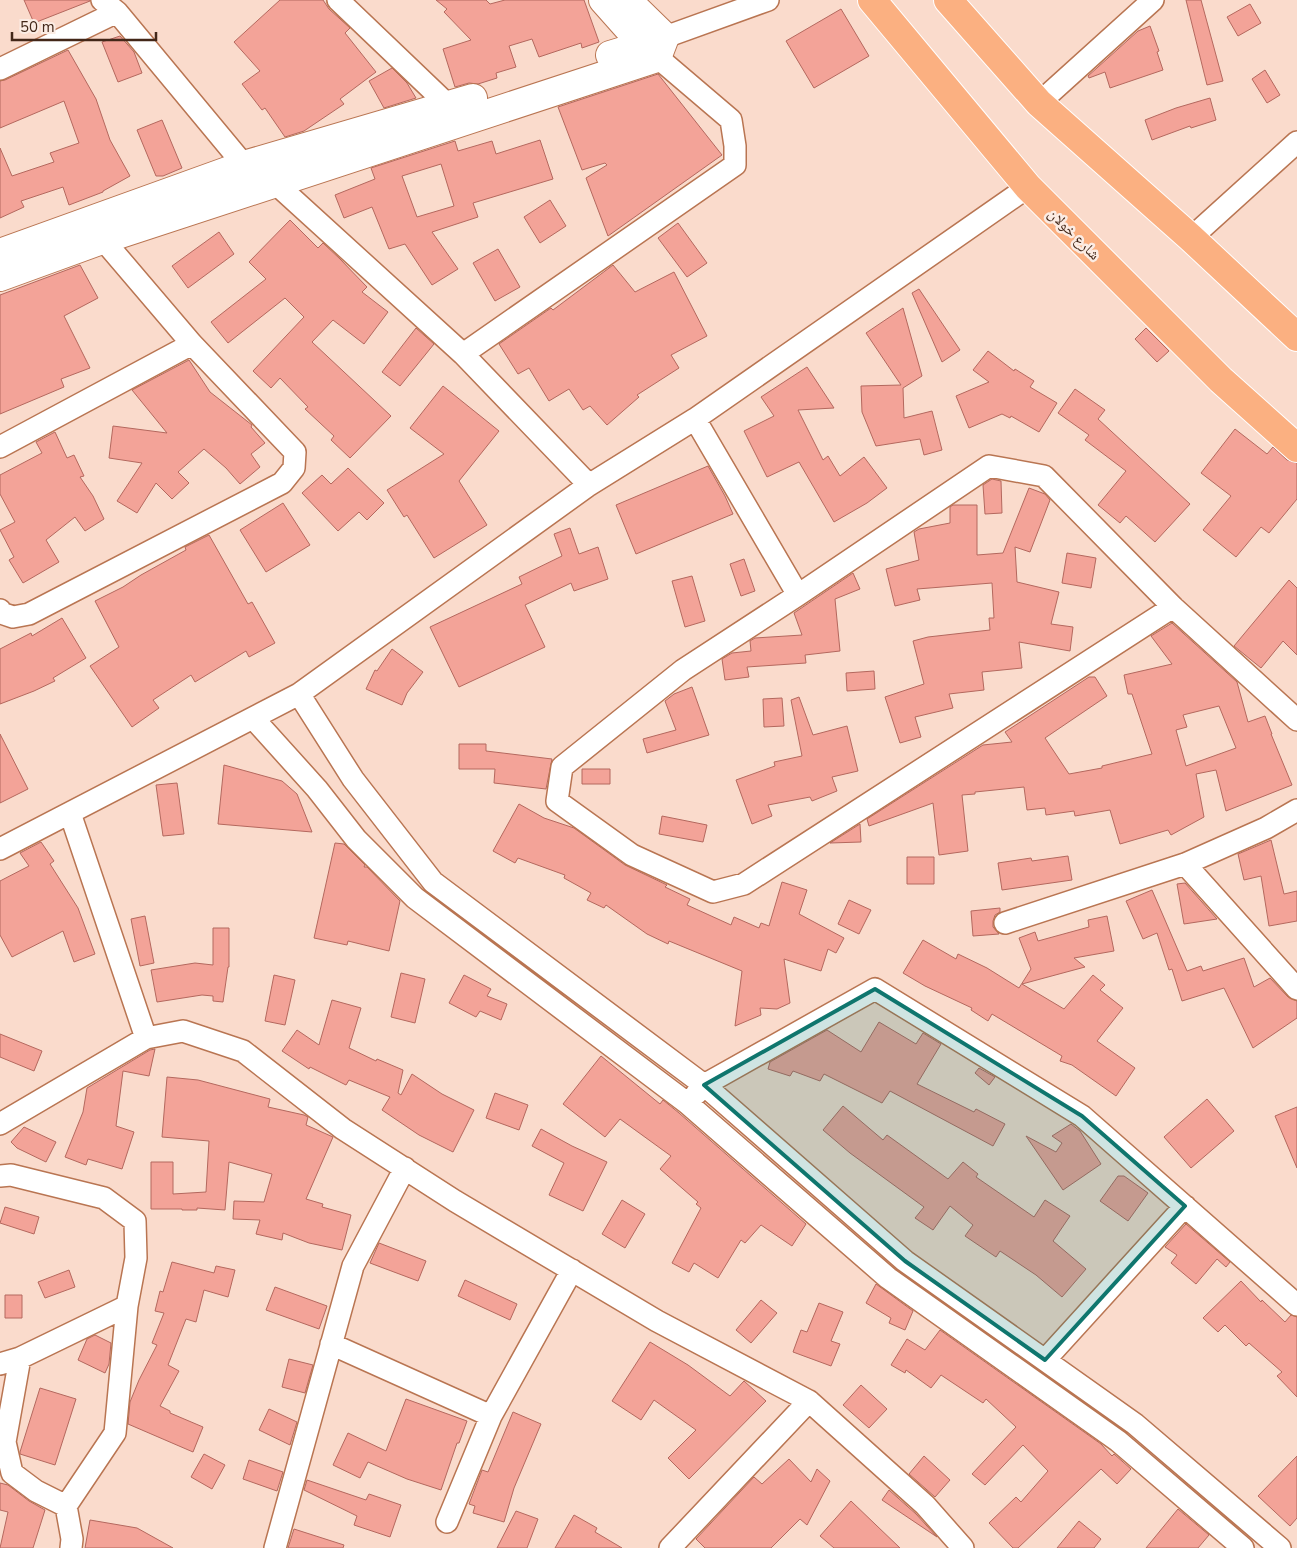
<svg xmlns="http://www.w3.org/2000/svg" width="1297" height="1548" viewBox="0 0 1297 1548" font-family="'Nunito Sans','Noto Naskh Arabic',sans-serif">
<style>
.building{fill:#f3a398;stroke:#b4685e;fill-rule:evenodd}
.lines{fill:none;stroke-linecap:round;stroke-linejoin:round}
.street-casing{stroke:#b97552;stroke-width:24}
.secondary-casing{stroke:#b97552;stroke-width:30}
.primary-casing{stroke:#fff;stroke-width:30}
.street{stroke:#fff;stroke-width:21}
.secondary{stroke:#fff;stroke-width:28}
.primary{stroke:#fbb081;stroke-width:28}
.marked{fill:#0f766e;fill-opacity:0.2;stroke:#0f766e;stroke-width:4;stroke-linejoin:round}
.labels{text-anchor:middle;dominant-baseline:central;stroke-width:5;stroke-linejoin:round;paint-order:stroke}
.street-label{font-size:15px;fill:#432718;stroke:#fbece4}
</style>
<rect width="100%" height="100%" fill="#fadbcc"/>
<path class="building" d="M24 0H90V1L34 23Z
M280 0H323L329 9 350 28 345 33 376 72 340 99 344 104 304 131 285 137 265 108 262 110 242 84 260 71 234 42Z
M436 0H486L490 4 505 0H584L599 42 582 48 581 43 539 57 532 39 509 46 516 67 496 73 497 78 478 84 469 83 455 87 443 49 471 40 444 12 447 9Z
M1186 0H1201L1223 81 1207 85Z
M1250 4 1261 23 1238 36 1227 17Z
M841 9 869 56 814 88 786 41Z
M1150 26 1159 51 1157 52 1163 70 1110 88 1105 72 1089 78 1088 76 1138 31Z
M120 36 134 52 142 73 118 82 102 42Z
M68 50 96 99 110 140 130 176 103 191V192L69 205 63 187 21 201 24 207 0 218V148L12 176 54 162 50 153 79 143 64 101 0 128V81L5 80Z
M392 68 407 83 416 98 384 108 369 81Z
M1265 70 1280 95 1267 103 1252 79Z
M658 74 722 155 608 236 586 178 607 165 605 163 582 170 558 107Z
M1210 98 1216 120 1191 128 1190 126 1152 140 1145 120 1176 108Z
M162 120 182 168 163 176H156L137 130Z
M540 140 553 179 473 203 478 217 432 232 458 269 432 285 405 244 389 249 372 207 344 218 335 195 375 179 371 168 455 141 458 151 492 141 496 154ZM441 164 454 206 417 217 402 176Z
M550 200 566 226 540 243 524 217Z
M290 220 318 248 323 243 340 259 367 287 362 292 388 312 364 344 333 320 312 342 391 416 350 458 331 440 334 436 305 409 308 407 280 378 271 388 253 371 304 317 285 298 228 343 211 322 266 279 249 262Z
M678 223 707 263 687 277 658 238Z
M219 232 234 254 188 288 172 266Z
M498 249 520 287 495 301 473 263Z
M80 265 98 298 64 316 90 368 61 379 64 387 0 414V295Z
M613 265 635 292 674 272 707 336 671 355 679 368 637 395 639 397 607 425 590 406 583 410 569 389 549 401 529 368 518 374 499 344 551 308 553 310Z
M919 289 960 350 942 362 912 293Z
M903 308 922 376 903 388 904 418 932 411 942 450 924 455 920 439 876 446 862 412 861 386 901 385 866 333Z
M416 328 434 344 400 386 382 372Z
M1146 328 1169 351 1157 362 1135 339Z
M988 351 1014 371 1015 369 1034 381 1030 387 1057 403 1039 432 1011 416 1010 418 1002 414 969 428 956 396 989 382 973 370Z
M189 360 210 392 252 425 251 427 265 443 251 454 260 467 240 484 226 468 204 449 178 472 189 483 172 499 156 483 137 513 117 501 142 463 109 458 113 426 167 433 132 390Z
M807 367 834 408 798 410 823 460 828 456 840 476 864 457 887 488 867 503 834 522 799 462 767 477 744 431 774 416 761 397Z
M443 386 499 431 459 481 487 525 434 558 407 515 404 517 387 490 444 454 410 428Z
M1075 389 1105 410 1098 419 1190 504 1155 542 1126 516 1120 523 1098 505 1126 471 1085 440 1089 435 1058 413Z
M1235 429 1267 454 1273 447 1287 460 1297 463V499L1269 533 1261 527 1236 557 1203 530 1231 496 1201 473Z
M55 432 67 458 74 455 84 476 80 477 93 496 104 519 85 531 75 517 46 540 59 562 23 583 9 560 14 557 0 530 15 522 0 494V475L42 453 36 442Z
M708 466 725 496 733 514 636 554 616 505Z
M348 468 384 503 367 520 359 512 338 531 302 493 322 475 331 484Z
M992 479 1001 481 1002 513 985 514 983 485Z
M1029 488 1045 494 1050 500 1030 552 1015 547 1017 582 1059 592 1051 624 1073 627 1070 651 1019 642 1022 668 982 672 984 690 949 694 953 708 915 717 921 737 900 743 885 697 924 684 913 641 928 637 990 630 989 618H994L992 583 917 589 920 600 895 606 886 569 919 560 914 532 919 529 950 523V507L953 505H977V555L1003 553Z
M283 503 310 545 266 572 240 530Z
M570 528 579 554 598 547 608 579 574 591 571 583 525 605 545 647 459 687 430 627 522 584 519 577 562 556 554 534Z
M209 535 248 604 252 602 275 643 249 657 246 651 195 682 191 675 153 700 159 708 132 727 90 666 119 647 95 601 123 587 141 575 186 550 185 547Z
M1067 553 1096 558 1091 588 1062 583Z
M744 559 755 591 741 596 730 564Z
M853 573 860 589 835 599 840 651 805 655 806 663 747 667 749 677 725 680 722 659 732 653 751 651 750 641 755 638 802 635 794 613Z
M692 576 705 621 685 627 672 581Z
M1289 580 1297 588V655L1283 641 1261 668 1234 646Z
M62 618 86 658 53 678 55 681 34 691 0 704V649L31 633 32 636Z
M1172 623 1237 682 1248 722 1265 716 1272 734H1271L1292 785 1226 811 1216 770 1196 774 1204 817 1171 835 1168 830 1120 844 1110 810 1075 816 1074 811 1046 815 1045 808 1027 810 1024 787 975 792V794L962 795 968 851 939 855 933 803 869 826 867 819 983 745 1012 742 1005 732 1089 677H1095L1107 696 1045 738 1069 774 1102 768V766L1152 754 1132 694H1128L1124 675 1172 664 1151 636ZM1219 706 1236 748 1186 766 1176 730 1187 727 1183 715Z
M392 649 423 672 407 693 402 705 366 689 375 670 377 671Z
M874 671 875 689 847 691 846 673Z
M692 687 709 735 647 753 643 739 676 730 665 701 674 694Z
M799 697 813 735 847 726 858 771 832 777 837 791 812 801 810 797 768 805 772 816 752 824 736 780 775 766 774 762 802 756 791 700Z
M782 698 784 726 764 727 763 699Z
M0 734 28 789 0 803Z
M459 744H486V751L552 759 546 789 494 783 495 769H459Z
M224 765 282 781 297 794 312 832 218 824Z
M582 769H610V784H582Z
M177 783 184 834 163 836 156 785Z
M519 804 544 818 574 828 625 865 667 885 665 887 690 899 687 905 731 925 734 917 759 928 761 923 769 926 782 882 807 890 799 914 844 938 836 953 828 949 821 971 784 959 790 1003 777 1009 760 1008 761 1015 735 1026 742 971 669 941 668 944 647 934 606 905 604 908 587 900 591 893 564 878 565 875 518 858 515 863 493 851Z
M662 816 707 825 703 842 659 834Z
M860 824 861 842 830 843Z
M1271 840 1284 894 1297 891V921L1269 926 1261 876 1244 880 1238 854Z
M41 842 54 861 50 864 78 908 95 954 74 962 63 931 12 957 0 935V881L29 866 20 853Z
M335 843 344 844 365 865 364 867H367L400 901 389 951 348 941 347 945 314 938Z
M1068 856 1072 880 1002 890 998 863 1031 858 1032 861Z
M907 857H934V884H907Z
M1185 883 1217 919 1184 924 1177 884Z
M1152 890 1187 971 1201 966 1203 971 1244 958 1254 987 1270 978 1288 997 1297 1001V1018L1253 1048 1224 988 1182 1001 1172 969 1169 970 1157 933 1143 939 1126 901Z
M849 900 871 910 859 934 838 924Z
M1000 908V912L995 915 993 921V927L999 934 973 936 971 911Z
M145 916 154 963 140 966 131 919Z
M1107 916 1114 951 1074 958 1085 967 1022 984 1064 1009 1093 975 1105 985 1100 990 1123 1008 1097 1041 1135 1068 1116 1096 1072 1065 1060 1061 1062 1056 992 1014 988 1021 971 1010 972 1008 925 986 903 973 923 940 956 959 958 954 987 968 1019 988 1031 969 1019 938 1035 932 1038 941 1089 927 1088 920Z
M213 928H229V967H228L223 1002 213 1001V996L202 995 157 1002 151 970 195 963 213 965Z
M401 973 425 979 415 1023 391 1017Z
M274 975 295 980 285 1025 265 1021Z
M464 975 491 989 487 996 507 1004 501 1020 480 1011 476 1017 449 1003Z
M332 1000 361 1008 349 1048 376 1061 377 1059 403 1070 398 1093 401 1095 412 1074 442 1094 474 1110 453 1152 419 1135 382 1110 390 1097 349 1080 346 1085 310 1067 309 1069 282 1051 297 1030 319 1045Z
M879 1022 916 1044 923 1033 941 1044 917 1084 974 1112 976 1109 1005 1124 993 1146 890 1091 882 1103 824 1074 820 1081 793 1071 790 1076 768 1069 770 1062 827 1030 861 1052Z
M0 1034 42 1051 34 1071 0 1057Z
M155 1049 149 1076 123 1071 116 1126 134 1132 122 1169 88 1159 86 1165 65 1157 83 1112 87 1088 150 1050Z
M601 1056 660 1104 663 1100 679 1113 806 1224 792 1246 761 1225 745 1243 741 1240 718 1278 694 1263 689 1272 672 1263 701 1208 696 1204 698 1202 660 1169 671 1156 620 1119 605 1137 563 1104Z
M979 1068 995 1077 989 1085 975 1073Z
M167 1077 198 1080 270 1099 268 1107 304 1115 308 1117 306 1125 333 1137 306 1199 323 1204 322 1207 351 1215 342 1250 309 1243 283 1233 282 1240 256 1234 260 1220 233 1219 234 1201 264 1202 272 1174 229 1162 225 1210 197 1208V1210H182V1209H151V1162H173V1194L206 1192 209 1141 162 1137Z
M495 1093 528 1105 519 1130 486 1118Z
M1207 1099 1234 1131 1191 1168 1164 1137Z
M843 1106 883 1140 887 1135 948 1179 963 1162 978 1174 976 1177 1034 1217 1045 1200 1070 1216 1053 1241 1086 1269 1062 1297 1036 1275 1000 1251 996 1257 965 1236 973 1225 950 1206 933 1230 915 1218 924 1207 850 1153 823 1130Z
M1297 1107V1168L1275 1116Z
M1071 1124 1080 1131 1101 1164 1063 1190 1026 1136 1056 1152 1062 1143 1052 1136Z
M24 1127 56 1142 46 1162 17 1148 11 1142Z
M541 1129 572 1146 607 1162 583 1211 549 1195 564 1163 532 1146Z
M1118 1176H1124L1148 1193 1128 1221 1100 1201Z
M622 1200 645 1214 625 1248 602 1234Z
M5 1207 39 1217 34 1234 0 1223Z
M1186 1224 1230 1262 1226 1267 1217 1259 1196 1284 1171 1263 1177 1255 1165 1247Z
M379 1243 426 1261 418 1281 370 1263Z
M172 1262 214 1273 216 1266 235 1270 228 1297 204 1290 196 1322 186 1319 168 1365 179 1371 160 1406 170 1411V1413L203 1427 193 1452 128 1424 130 1402 139 1380 157 1345 152 1343 164 1313 155 1311 160 1291 163 1292Z
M69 1270 75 1287 45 1298 38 1282Z
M465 1280 517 1304 510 1320 458 1296Z
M1241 1281 1261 1302 1262 1300 1285 1322 1291 1315 1297 1317V1397L1277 1376 1282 1372 1249 1343 1246 1346 1225 1325 1218 1332 1203 1318Z
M876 1284 913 1311 905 1330 889 1323 891 1318 866 1303Z
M275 1287 327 1306 319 1329 266 1310Z
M5 1295H22V1318H5Z
M761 1300 777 1313 751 1343 736 1330Z
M819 1303 843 1312 831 1341 840 1344 831 1366 793 1352 801 1330 807 1332Z
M940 1330 1101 1444 1112 1456 1114 1454 1131 1469 1117 1484 1101 1469 1018 1548H1013L989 1523 1016 1497 1021 1502 1048 1471 1023 1445 985 1485 972 1474 1016 1427 986 1399 983 1403 941 1375 931 1388 906 1370 905 1373 891 1365 907 1339 925 1350Z
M95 1335 111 1343 109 1364 105 1373 78 1360 87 1339Z
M650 1342 688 1365 730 1396 744 1381 766 1401 689 1479 668 1458 696 1430 654 1400 641 1420 612 1401Z
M289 1359 313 1365 305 1393 282 1387Z
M861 1385 887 1409 869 1428 843 1405Z
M40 1388 76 1399 55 1465 20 1454V1452Z
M406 1399 467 1421 459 1443H457L441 1490 407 1479 368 1462 360 1478 333 1465 348 1433 386 1451Z
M269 1409 297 1422 290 1445 259 1430Z
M513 1412 541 1424 514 1488 504 1522 473 1513 475 1506 469 1504 482 1470 488 1472Z
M204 1454 225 1465 212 1489 191 1477Z
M924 1456 950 1480 935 1497 909 1474Z
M1297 1456V1518L1290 1526 1258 1496Z
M789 1459 811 1482 817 1469 830 1481 807 1525 800 1519 771 1548H705L696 1539 754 1477 762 1484Z
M249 1460 283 1472 277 1491 243 1479Z
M307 1480 366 1500 369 1494 401 1505 390 1537 354 1525 357 1516 304 1490Z
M0 1483 8 1485 29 1501 45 1510 33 1548H0L8 1512 0 1510Z
M889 1490 916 1514 937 1537 882 1500Z
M851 1501 900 1548H834L820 1536Z
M1178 1509 1209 1535 1198 1548H1146Z
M516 1511 538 1519 527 1548H497Z
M574 1515 597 1528 595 1532 622 1548H555Z
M90 1520 137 1528 173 1548H85Z
M1079 1521 1101 1539 1094 1548H1057Z
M294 1529 344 1545 343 1548H288Z"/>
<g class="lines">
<g class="street-casing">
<path id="street" d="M102 0 117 12 244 165 274 182 463 354 589 485
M338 0 449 106
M0 69 117 12
M1039 103 1153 0
M1191 238 1297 142
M463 354 735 165V146L731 120 643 45 768 0
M695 419 798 595
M0 447 192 344
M1173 607 744 884 713 892 632 855 557 801 562 767 683 670 798 595 989 466 1044 476 1173 607 1297 720
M0 610 1 613 13 617 29 614 282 483 294 468 295 452 192 344 94 229
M299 694 353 779 433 882 704 1085 905 1261 1135 1424 1280 1548
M253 718 317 789 356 839 415 898 687 1103 888 1278 1118 1441 1243 1548
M70 813 146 1038
M0 849 299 694 589 485 695 419 1028 187
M1185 864 1297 989
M1005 923 1185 864 1266 828 1297 810
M696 1094 704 1085 875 989 1082 1116 1297 1305
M0 1124 146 1038 183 1031 243 1051 343 1129 455 1201 657 1321 809 1401 925 1505 963 1548
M0 1176 11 1175 104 1198 135 1221 136 1258 127 1306 115 1433 66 1506
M331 1344 491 1416
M20 1358 5 1442 12 1473 36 1491 66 1506 72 1539 71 1548
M1045 1360 1185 1206
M0 1364 20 1358 127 1306
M447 1522 491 1416 572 1270
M275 1548 353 1266 405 1168
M670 1548 809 1401"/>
</g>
<g class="secondary-casing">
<path id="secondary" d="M603 0 643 45 610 55
M0 253 244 165 473 98
M0 277 102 240 657 58 665 37 627 0"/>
</g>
<g class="primary-casing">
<path id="primary" d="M872 0 1028 187 1221 380 1297 448
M948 0 1039 103 1191 238 1297 337"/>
</g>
<use href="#street" class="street"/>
<use href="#secondary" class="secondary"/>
<use href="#primary" class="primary"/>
</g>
<path class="marked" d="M875 989 1082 1116 1185 1206 1045 1360 905 1261 704 1085Z"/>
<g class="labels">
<g class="street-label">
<text transform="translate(1074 234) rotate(45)">شارع خولان</text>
</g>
</g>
<path d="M12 32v8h144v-8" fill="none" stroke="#432718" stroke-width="2.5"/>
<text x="20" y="32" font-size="15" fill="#432718" stroke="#fbece4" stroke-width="4" paint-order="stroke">50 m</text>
</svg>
